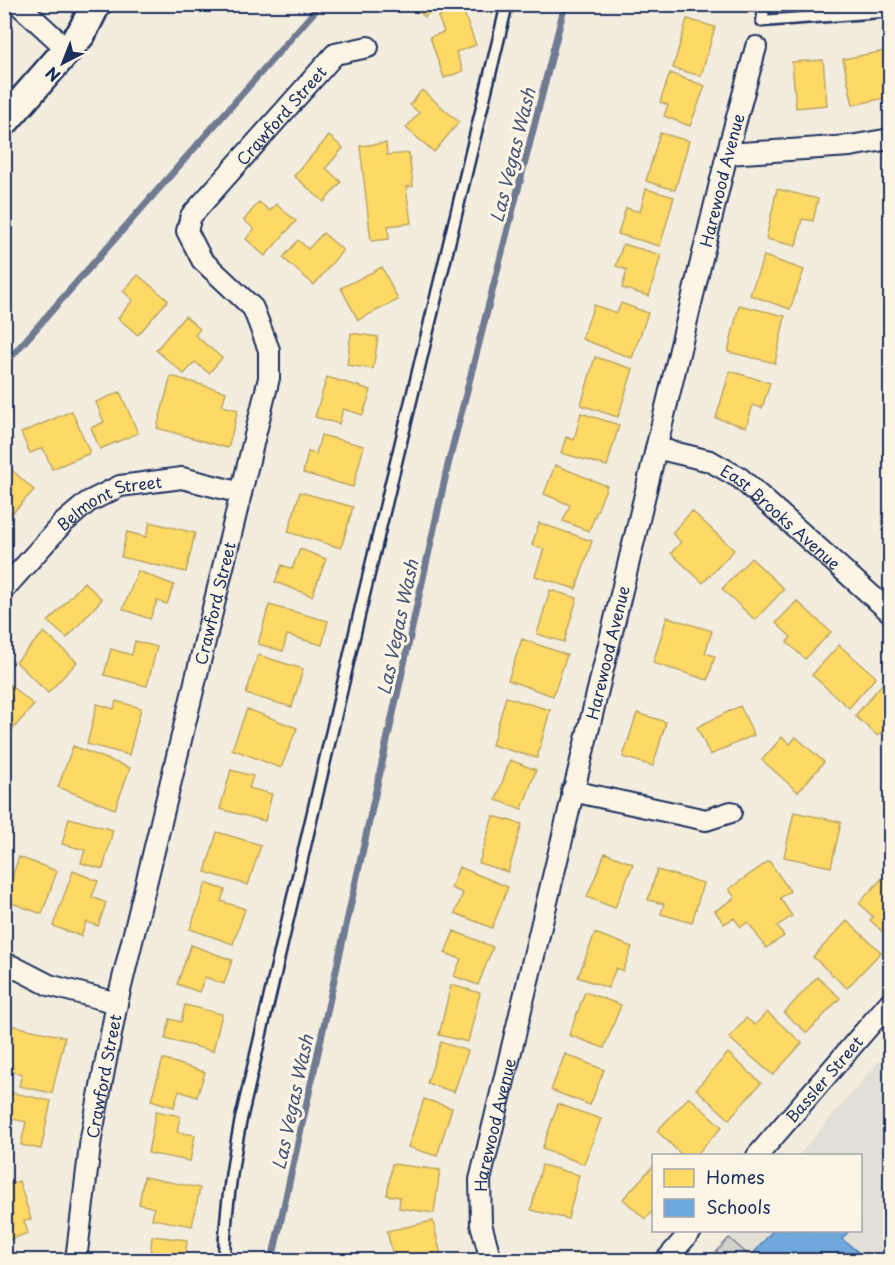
<svg xmlns="http://www.w3.org/2000/svg" width="895" height="1265" viewBox="0 0 895 1265" font-family="'Playpen Sans',sans-serif">
<style>
.built{fill:#e3dfd6}
.green{fill:#d3d1cc;stroke:#778095;stroke-width:1.5}
.homes{fill:#ffd966;stroke:#bba664;stroke-width:1.5}
.schools{fill:#6fa8dc;stroke:#5684b6;stroke-width:1.5}
.lines{fill:none;stroke-linecap:round;stroke-linejoin:round}
.stream{stroke:#707a91;stroke-width:7}
.lane-casing{stroke:#1b2f5e;stroke-width:15}
.street-casing{stroke:#1b2f5e;stroke-width:24}
.secondary-casing{stroke:#1b2f5e;stroke-width:33}
.lane{stroke:#fcf5e5;stroke-width:10}
.street{stroke:#fcf5e5;stroke-width:20}
.secondary{stroke:#fcf5e5;stroke-width:28}
.labels{text-anchor:middle;dominant-baseline:central;stroke-width:6;stroke-linejoin:round;paint-order:stroke}
.street-label{font-size:16px;fill:#1b2f5e;stroke:#fcf5e5}
.water-label{font-size:18px;font-style:italic;fill:#465478;stroke:#fcf5e5}
</style>
<rect width="100%" height="100%" fill="#f3ede0"/>
<filter id="ink" filterUnits="userSpaceOnUse"><feTurbulence type="fractalNoise" baseFrequency=".0167" numOctaves="2"/><feDisplacementMap in="SourceGraphic" scale="12" xChannelSelector="R" yChannelSelector="G"/><feConvolveMatrix kernelMatrix="1 2 1 2 8 2 1 2 1" color-interpolation-filters="sRGB"/></filter>
<g filter="url(#ink)">
<path class="built" d="M890 1048V1260H754L729 1238 735 1231 860 1230V1156L799 1155Z"/>
<path class="green" d="M729 1238 754 1260H709Z"/>
<path class="homes" d="M411 4H436L425 17Z
M684 4H707L705 11Z
M462 8 476 45 456 52 463 71 444 78 430 37 444 32 438 17Z
M687 19 715 27 701 76 673 68Z
M890 50V97L853 105 843 59Z
M823 60 827 105 796 108 792 62Z
M670 73 705 86 690 126 664 116 668 105 660 102Z
M422 90 459 122 434 152 406 128 419 113 410 105Z
M660 133 689 141 675 190 646 181Z
M329 136 343 148 326 168 341 182 324 202 294 176Z
M386 143 387 155 409 153 413 186 406 187 411 223 388 226 389 239 371 241 360 146Z
M646 189 674 197 660 246 618 234 626 208 640 212Z
M777 189 818 199 813 221 802 219 796 246 766 239Z
M259 202 270 211 276 204 296 221 265 256 246 239 254 229 244 220Z
M323 233 343 250 314 285 283 258 298 240 308 249Z
M623 244 661 255 649 296 622 288 627 270 616 266Z
M764 256 804 270 790 309 750 295Z
M382 267 398 300 358 320 341 288Z
M138 275 168 300 138 335 118 318 133 300 123 291Z
M621 303 648 313 632 358 582 339 594 305 617 313Z
M739 305 785 316 775 363 728 352Z
M185 316 200 329 195 335 222 358 209 373 195 362 184 374 156 350Z
M351 333 378 337 373 369 347 365Z
M595 357 633 369 618 417 581 405Z
M730 371 770 383 762 408 753 405 746 427 716 418Z
M171 376 226 392 222 406 238 410 228 448 157 428Z
M327 377 371 390 363 415 343 409 339 424 315 417Z
M120 392 138 433 100 449 91 428 104 422 96 402Z
M72 411 90 453 52 469 43 448 30 453 21 433Z
M581 413 619 425 607 466 561 453 566 437 574 440Z
M321 435 364 446 353 487 303 473 308 452 316 454Z
M4 463 34 490 6 520 4 519Z
M555 465 607 486 589 531 563 521 570 505 544 494Z
M300 492 353 507 341 548 288 532Z
M692 511 734 550 703 583 671 553 681 542 672 533Z
M150 522 195 533 186 572 121 557 127 532 146 537Z
M539 523 592 541 576 589 535 576 544 549 532 545Z
M300 549 326 559 312 596 275 582 282 565 292 569Z
M751 558 784 589 755 620 722 589Z
M138 571 174 585 167 604 157 601 150 619 123 609Z
M84 582 102 599 67 638 48 622Z
M550 590 577 598 564 642 537 634Z
M797 601 831 632 805 659 787 642 791 637 776 623Z
M269 605 328 621 322 645 287 635 283 651 258 644Z
M667 617 712 631 705 653 715 656 708 680 653 663Z
M44 632 77 662 48 693 16 662Z
M522 639 567 655 553 696 508 680Z
M135 641 157 647 147 686 104 675 111 649 132 655Z
M839 645 876 677 849 708 812 675Z
M258 655 303 669 292 707 246 694Z
M4 680 34 705 4 739Z
M883 683 890 690V721L878 736 855 716Z
M506 697 550 710 537 758 492 745Z
M116 701 141 708 129 755 87 744 97 704 114 709Z
M740 706 754 735 710 755 697 727Z
M247 709 297 728 281 768 232 749Z
M637 713 666 722 653 766 623 757Z
M782 737 790 744 796 737 824 762 798 792 762 760Z
M73 746 130 768 115 809 58 787Z
M510 760 536 770 522 809 496 800Z
M231 770 253 776 249 788 272 794 265 821 220 809Z
M794 812 841 822 831 867 784 857Z
M493 816 522 824 508 872 479 863Z
M69 818 113 830 103 869 81 863 85 850 62 844Z
M217 832 261 845 248 885 205 872Z
M605 853 633 864 615 908 587 897Z
M19 857 57 871 42 914 4 900Z
M769 861 790 891 780 898 792 916 777 926 784 936 766 948 748 922 741 927 734 918 724 924 715 911 735 898 729 889Z
M459 867 508 887 492 928 455 913 463 893 451 888Z
M657 870 703 883 692 923 661 914 664 904 648 900Z
M73 871 98 881 92 897 106 903 98 926 86 922 81 936 53 926Z
M888 872 890 874V932L887 936 870 920 873 917 859 903Z
M206 883 225 890 221 901 245 909 233 944 190 929Z
M847 921 881 952 847 988 813 957Z
M454 931 493 947 478 985 454 976 461 959 445 953Z
M595 933 632 947 623 971 616 968 608 988 578 977Z
M191 945 232 960 224 984 205 977 199 992 177 984Z
M817 977 840 998 807 1033 784 1013Z
M451 985 480 993 468 1042 439 1035Z
M585 992 621 1005 604 1048 569 1035Z
M185 1005 222 1014 213 1051 165 1039 170 1019 181 1022Z
M767 1012 802 1043 773 1075 729 1038 746 1018 755 1025Z
M5 1024 65 1037 52 1093 19 1086 22 1074 4 1070Z
M441 1042 468 1051 454 1092 427 1083Z
M728 1053 761 1083 729 1119 696 1089Z
M565 1054 604 1070 590 1105 551 1090Z
M163 1059 205 1072 197 1097 179 1091 174 1107 151 1100Z
M4 1091 51 1101 41 1149 21 1145 26 1122 4 1117Z
M689 1097 722 1127 695 1156H683L657 1131Z
M424 1099 452 1108 437 1156 408 1147Z
M558 1104 601 1119 584 1164 542 1149Z
M156 1111 180 1116 177 1132 195 1135 190 1161 148 1153Z
M392 1164 440 1170 434 1213 399 1208 400 1197 387 1195Z
M542 1165 579 1175 568 1219 531 1210Z
M654 1165V1210L645 1219 623 1199Z
M144 1177 200 1188 192 1226 152 1219 154 1208 139 1204Z
M19 1181 31 1219 24 1221 28 1233 6 1241 4 1186Z
M433 1221 442 1260H394L387 1231Z
M152 1236 187 1240 185 1260H137V1255L150 1257Z
M578 1251 587 1260H569Z"/>
<path class="schools" d="M773 1230H850L842 1239 868 1260H748Z"/>
<g class="lines">
<path class="stream" d="M4 365 321 4
M272 1260 448 465 565 4"/>
<g class="lane-casing">
<path id="lane" d="M765 4 762 21 881 12 886 4
M224 1260C225 1213 232 1165 241 1119L361 607 507 4"/>
</g>
<g class="street-casing">
<g id="street">
<path d="M18 4 68 50"/>
<path d="M727 154 850 146 890 139"/>
<path id="s1" d="M656 448 710 461 740 478 890 612"/>
<path id="s2" d="M4 589 62 524 88 502 120 486 182 478 241 493"/>
<path d="M572 791 706 820 731 812"/>
<path d="M12 966 49 985 117 1003"/>
<path id="s3" d="M757 1156 890 1002"/>
<path id="s4" d="M76 1260 91 1138 117 1003 269 378V350L253 308 202 260 187 231 191 216 335 54 368 47"/>
<path id="s5" d="M491 1260 481 1224 480 1180 727 154 756 47"/>
<path d="M666 1260 692 1230"/>
</g>
</g>
<g class="secondary-casing">
<path id="secondary" d="M4 122 81 34 96 4"/>
</g>
<use href="#lane" class="lane"/>
<use href="#street" class="street"/>
<use href="#secondary" class="secondary"/>
</g>
</g>
<g class="labels">
<g class="street-label">
<text stroke="none"><textPath href="#s4" startOffset="1230">Crawford Street</textPath></text>
<text stroke="none"><textPath href="#s5" startOffset="1110">Harewood Avenue</textPath></text>
<text stroke="none"><textPath href="#s2" startOffset="141">Belmont Street</textPath></text>
<text stroke="none"><textPath href="#s1" startOffset="146">East Brooks Avenue</textPath></text>
<text stroke="none"><textPath href="#s4" startOffset="672">Crawford Street</textPath></text>
<text stroke="none"><textPath href="#s5" startOffset="624">Harewood Avenue</textPath></text>
<text stroke="none"><textPath href="#s4" startOffset="186">Crawford Street</textPath></text>
<text stroke="none"><textPath href="#s3" startOffset="102">Bassler Street</textPath></text>
<text stroke="none"><textPath href="#s5" startOffset="138">Harewood Avenue</textPath></text>
</g>
<g class="water-label">
<text transform="translate(512 155) rotate(-76)">Las Vegas Wash</text>
<text transform="translate(397 627) rotate(-78)">Las Vegas Wash</text>
<text transform="translate(292 1102) rotate(-78)">Las Vegas Wash</text>
</g>
</g>
<rect width="895" height="1265" fill="none" stroke="#fcf5e5" stroke-width="24"/>
<rect x="12" y="12" width="871" height="1241" fill="none" stroke="#1b2f5e" stroke-width="2" filter="url(#ink)"/>
<rect x="652" y="1154" width="210" height="78" fill="#fcf5e5" stroke="#a2a6af" stroke-width="1.5"/>
<rect x="664" y="1169" width="30" height="18" fill="#ffd966" stroke="#a2a6af" stroke-width="1.5"/>
<text x="706" y="1184" font-size="18" fill="#1b2f5e">Homes</text>
<rect x="664" y="1199" width="30" height="18" fill="#6fa8dc" stroke="#a2a6af" stroke-width="1.5"/>
<text x="706" y="1214" font-size="18" fill="#1b2f5e">Schools</text>
<g transform="translate(63 63) rotate(222)" stroke="#fcf5e5" stroke-width="4.5" paint-order="stroke">
<path d="M0-4.5L10 22L0 15L-10 22Z" fill="#1b2f5e"/>
<text y="-9" font-size="16" font-weight="bold" text-anchor="middle" fill="#1b2f5e">N</text>
</g>
</svg>
